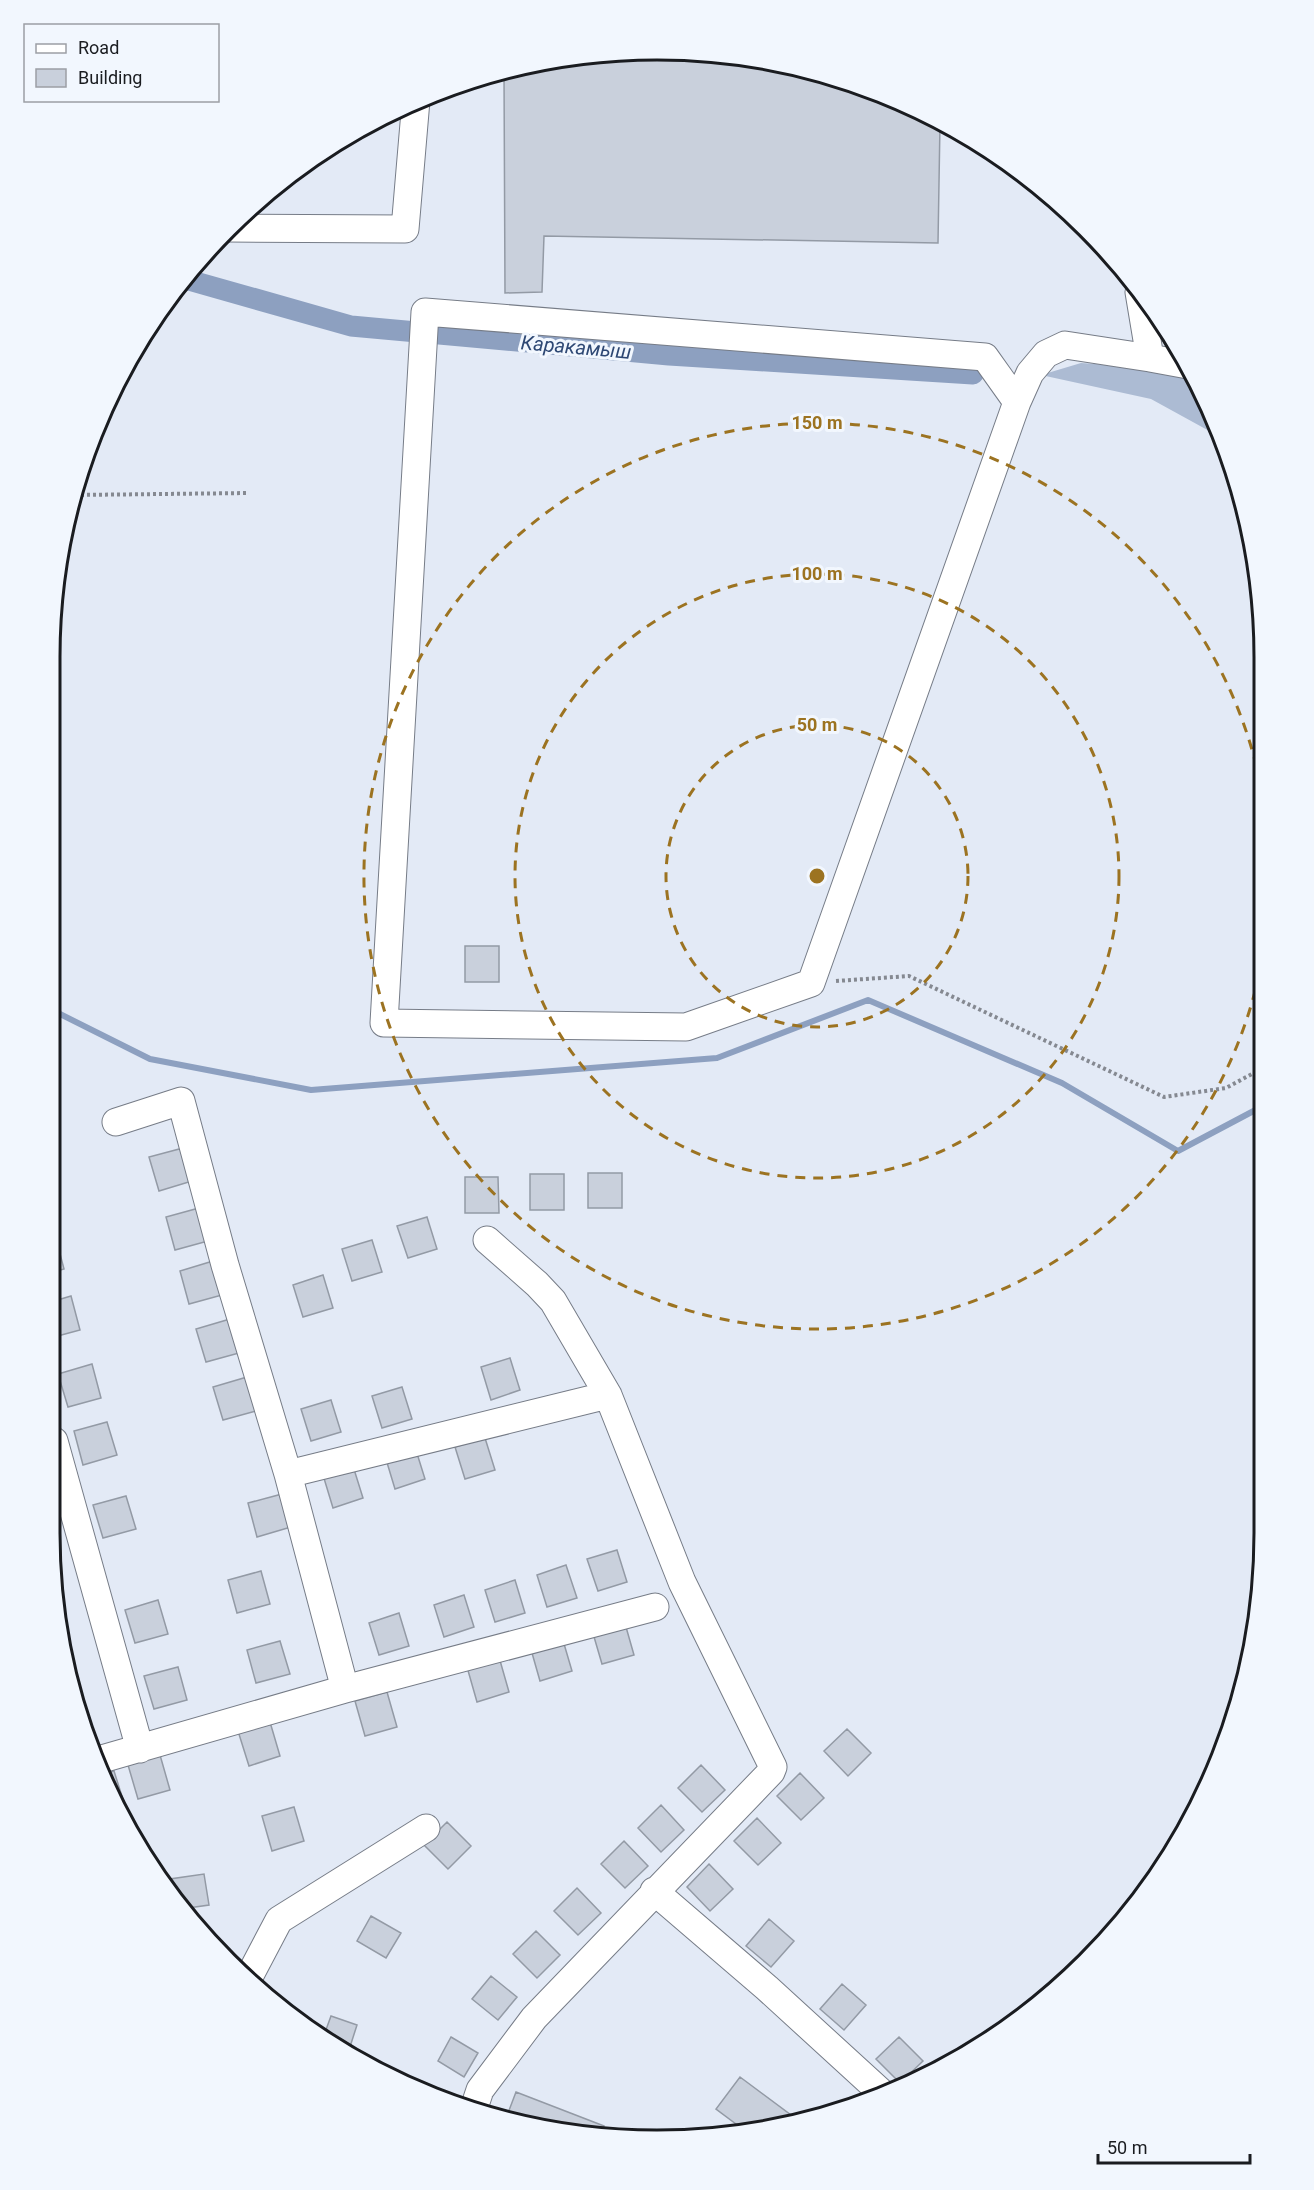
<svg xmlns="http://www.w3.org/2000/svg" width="1314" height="2190" viewBox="0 0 1314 2190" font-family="Roboto,sans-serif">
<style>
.green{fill:#acbbd3}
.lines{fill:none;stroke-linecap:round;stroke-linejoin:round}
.stream{stroke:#8da0c0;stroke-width:6}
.canal{stroke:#8da0c0;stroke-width:21}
.building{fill:#c9d0dc;stroke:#939aa5;stroke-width:1.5}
.minor-casing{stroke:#767c87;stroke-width:29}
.path{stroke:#858991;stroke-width:4;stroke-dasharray:3 3;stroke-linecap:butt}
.minor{stroke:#fff;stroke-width:27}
.ring{fill:none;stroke:#9c7321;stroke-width:3;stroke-dasharray:10 8}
.labels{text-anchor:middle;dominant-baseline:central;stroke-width:6;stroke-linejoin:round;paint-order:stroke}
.water-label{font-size:20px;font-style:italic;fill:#2e4874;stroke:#f2f7fe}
.rim{fill:none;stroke:#1a1c20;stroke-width:3}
.centre{fill:#9c7321;stroke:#f2f7fe;stroke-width:3}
.ring-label{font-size:18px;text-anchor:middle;font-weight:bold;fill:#9c7321;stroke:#f2f7fe;stroke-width:6;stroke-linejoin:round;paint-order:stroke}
</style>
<rect width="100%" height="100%" fill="#e3eaf6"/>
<path class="green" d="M1081 363 1139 367 1195 379 1222 438 1151 399 1041 375Z"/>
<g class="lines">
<path class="stream" d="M52 1010 150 1059 311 1090 717 1058 868 1000 1062 1083 1178 1151 1263 1106"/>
<path class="canal" d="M185 279 351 326 669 355 973 374"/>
</g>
<path class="building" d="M654 50 662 57 739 58 776 61 890 96 940 123 938 243 544 236 542 292 505 293 504 72 539 61Z
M465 946H499V982H465Z
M183 1148 192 1181 159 1191 149 1157Z
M588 1173H622V1208H588Z
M530 1174H564V1210H530Z
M465 1177H498L499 1213H465Z
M199 1208 208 1241 175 1250 166 1217Z
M427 1217 437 1249 408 1258 397 1226Z
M55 1235 64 1269 53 1272V1236Z
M372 1240 382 1272 352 1281 342 1249Z
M213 1261 222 1295 189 1304 180 1271Z
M323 1275 333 1308 303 1317 293 1285Z
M71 1296 80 1330 54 1337V1301Z
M230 1319 239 1353 206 1362 196 1329Z
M510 1358 520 1390 491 1400 481 1367Z
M92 1364 101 1398 68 1407 58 1374Z
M247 1377 256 1411 223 1420 213 1387Z
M402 1387 412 1419 382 1428 372 1396Z
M331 1400 341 1432 311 1441 301 1409Z
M107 1422 117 1455 83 1465 74 1431Z
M485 1438 495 1470 465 1479 455 1447Z
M415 1447 425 1479 395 1489 385 1456Z
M353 1466 363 1498 333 1508 323 1475Z
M282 1494 291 1527 257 1537 248 1503Z
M126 1496 136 1529 103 1538 93 1505Z
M617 1550 627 1582 598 1591 587 1559Z
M566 1565 577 1598 547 1607 537 1575Z
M261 1571 270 1604 237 1613 228 1580Z
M515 1580 525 1613 495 1622 485 1590Z
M464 1595 474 1627 444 1637 434 1605Z
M158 1600 168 1634 135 1643 125 1610Z
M399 1613 409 1646 379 1655 369 1623Z
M624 1620 634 1655 602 1664 592 1630Z
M562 1637 572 1671 540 1681 530 1646Z
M280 1641 290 1674 256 1683 247 1650Z
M499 1657 509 1692 477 1702 467 1667Z
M178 1667 187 1700 154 1709 144 1676Z
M387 1692 397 1727 365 1736 355 1701Z
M78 1696 88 1727 82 1728 74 1697Z
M270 1722 280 1756 249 1766 238 1731Z
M847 1729 871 1753 848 1776 824 1751Z
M160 1755 170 1790 138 1799 128 1765Z
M701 1765 725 1790 702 1812 678 1788Z
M114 1771 125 1806 116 1808 101 1775Z
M800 1773 824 1798 801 1820 777 1796Z
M661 1805 684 1830 661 1852 638 1828Z
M294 1807 304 1841 272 1851 262 1816Z
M757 1818 781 1843 758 1865 734 1841Z
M447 1822 471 1846 448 1869 424 1845Z
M624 1841 648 1866 625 1888 601 1864Z
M709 1864 733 1889 710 1911 687 1887Z
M204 1874 209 1905 181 1909 173 1900 170 1879Z
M577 1888 601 1913 578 1935 554 1911Z
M371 1916 401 1933 386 1958 357 1941Z
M769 1919 794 1941 771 1967 746 1946Z
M536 1931 560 1955 537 1978 513 1954Z
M491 1976 517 1997 498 2020 472 1999Z
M842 1984 866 2005 844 2030 820 2009Z
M331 2016 357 2025 348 2053 323 2038Z
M451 2037 478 2053 464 2077 438 2061Z
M899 2037 923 2061 900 2083 876 2059Z
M740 2077 799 2121 748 2133 716 2109Z
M516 2092 604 2126 600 2137 577 2135 551 2129 508 2113Z"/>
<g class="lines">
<g class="minor-casing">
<path id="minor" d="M227 228 405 229 416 100
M1139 292 1150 358 1188 365
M1017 402 985 357 425 312 384 1023 686 1027 811 983 1017 402 1030 373 1046 354 1065 345 1150 358
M116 1122 181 1101 225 1265 288 1474 345 1689
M54 1441 140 1749
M288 1474 608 1395
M95 1761 345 1689 655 1607
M654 1891 767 1988 884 2095
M249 1977 279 1920 426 1828
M473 2111 480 2090 534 2018 771 1772 773 1767 682 1582 608 1395 553 1301 537 1284 487 1240"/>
</g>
<path class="path" d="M75 495 249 493
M836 981 909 976 1164 1097 1226 1088 1263 1068"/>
<use href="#minor" class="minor"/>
</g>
<g class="ring">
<circle cx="817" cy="876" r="151"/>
<circle cx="817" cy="876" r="302"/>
<path d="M1263 955A453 453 0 1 1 1263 797"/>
</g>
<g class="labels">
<g class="water-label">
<text transform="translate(576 347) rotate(5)">Каракамыш</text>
</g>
</g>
<path d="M0 0H1314V2190H0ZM657 60H657A597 597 0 0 1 1254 657V1533A597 597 0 0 1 657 2130H657A597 597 0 0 1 60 1533V657A597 597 0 0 1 657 60Z" fill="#f2f7fe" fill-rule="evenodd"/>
<path class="rim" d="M657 60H657A597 597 0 0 1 1254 657V1533A597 597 0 0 1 657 2130H657A597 597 0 0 1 60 1533V657A597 597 0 0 1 657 60Z"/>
<circle cx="817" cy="876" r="9" class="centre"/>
<g class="ring-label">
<text x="817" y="429">150 m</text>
<text x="817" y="580">100 m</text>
<text x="817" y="731">50 m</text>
</g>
<rect x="24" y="24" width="195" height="78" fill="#f2f7fe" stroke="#9c9fa5" stroke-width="1.5"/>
<rect x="36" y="44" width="30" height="9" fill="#ffffff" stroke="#9c9fa5" stroke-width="1.5"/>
<text x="78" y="54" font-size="18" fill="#1a1c20">Road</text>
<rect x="36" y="69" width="30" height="18" fill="#c9d0dc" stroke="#9c9fa5" stroke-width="1.5"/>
<text x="78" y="84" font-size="18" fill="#1a1c20">Building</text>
<path d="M1098 2154v9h152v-9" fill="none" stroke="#1a1c20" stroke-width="3"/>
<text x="1107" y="2154" font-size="18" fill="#1a1c20" stroke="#f2f7fe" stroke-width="4.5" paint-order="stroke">50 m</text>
</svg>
